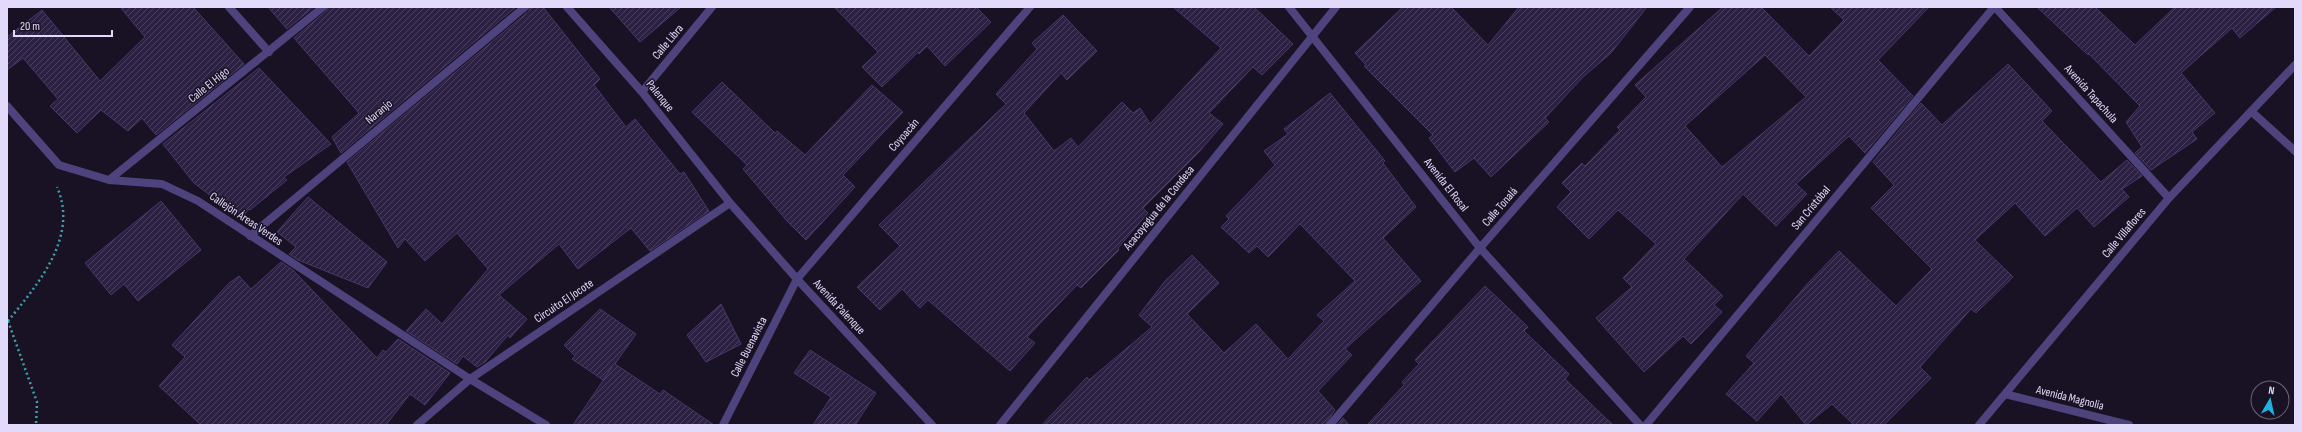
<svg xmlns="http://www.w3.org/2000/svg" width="2302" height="432" viewBox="0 0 2302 432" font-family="'Sofia Sans Condensed',sans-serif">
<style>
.building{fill:url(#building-hatch);stroke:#48366b;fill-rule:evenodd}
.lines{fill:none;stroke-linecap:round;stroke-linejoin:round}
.path{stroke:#409fa8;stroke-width:2.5;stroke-dasharray:2 3;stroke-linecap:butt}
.street{stroke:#4e437d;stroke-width:8}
.labels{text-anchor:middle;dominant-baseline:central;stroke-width:3;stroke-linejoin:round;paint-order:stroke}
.street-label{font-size:12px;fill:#e2dafa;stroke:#181224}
</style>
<defs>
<pattern id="building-hatch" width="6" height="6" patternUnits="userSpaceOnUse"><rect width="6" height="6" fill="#2c2142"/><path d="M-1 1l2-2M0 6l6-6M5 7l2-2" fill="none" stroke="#4a415e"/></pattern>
</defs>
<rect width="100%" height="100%" fill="#181224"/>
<path class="building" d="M120 7H193L244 64 156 135 142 118 128 131 101 110 77 133 50 106 58 99 23 58 7 70V37L42 10 100 81 145 37Z
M268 7H314L287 29Z
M328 7H516L341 153 332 137 359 113 294 38 326 11Z
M530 7H543L600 79 594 85 626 127 635 119 680 174 684 172 709 211 650 251 631 228 578 269 559 244 499 295 527 319 510 338 508 335 485 362 477 367 463 356 457 364 406 331 426 309 442 324 488 269 457 233 425 261 405 239 398 248 347 162 529 11Z
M609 7H681L640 42Z
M834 7H976L991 22 945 66 927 46 919 54 918 52 882 87 862 67 878 52Z
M1173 7H1254L1293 44 1262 75 1253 67 1209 113 1223 124 1199 152 1143 208 1148 213 1118 248 1119 250 1081 288 1077 285 1027 337 1035 343 1010 371 928 300 920 308 902 289 880 310 857 287 900 246 879 225 1006 104 996 94 1037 49 1032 43 1063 15 1097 51 1067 80 1061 73 1024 113 1054 151 1071 138 1078 147 1122 102 1133 113 1140 108 1150 124 1221 48Z
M1403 7H1451L1488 45 1519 7H1647L1611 53 1583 77 1545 118 1549 122 1491 177 1474 158 1455 172 1429 138 1433 135 1364 66 1366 65 1355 53Z
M1723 7H1761L1809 56 1844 20 1830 7H1929L1878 60 1913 96 1865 153 1849 136 1796 184 1807 194 1776 226 1743 194 1684 259 1723 296 1714 305 1722 312 1691 344 1683 336 1644 372 1596 318 1632 287 1623 278 1656 244 1618 210 1589 239 1557 207 1571 192 1562 183 1582 163 1585 166 1620 130 1617 127 1646 97 1635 85ZM1765 55 1806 97 1722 167 1685 126Z
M2037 7H2095L2135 45 2175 7H2276L2240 38 2232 28 2181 73 2215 113 2192 132 2197 139 2151 170 2135 153 2142 147 2126 122 2140 106 2089 54 2088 55Z
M2008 64 2052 111 2042 121 2101 182 2127 160 2142 176 2122 189 2129 197 2094 227 2077 208 2045 236 2015 203 1975 240 2013 277 1976 313 1971 309 1920 367 1931 378 1884 425H1854L1832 404 1806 425 1781 394 1757 421 1726 394 1754 363 1746 356 1808 283 1839 251 1896 306 1932 269 1871 208 1894 185 1873 162 1921 103 1942 125Z
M259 68 331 144 284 177 287 180 250 210 249 209 241 219 194 183 163 144Z
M722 82 775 133 777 131 805 155 872 85 903 112 843 175 855 187 806 240 787 221 743 169 747 165 692 112Z
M1330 93 1385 161 1383 163 1416 207 1383 238 1421 281 1345 349 1352 355 1318 391 1335 410 1325 425H1042L1087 377 1089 380 1152 327 1139 315 1165 281 1192 255 1219 283 1187 314 1224 353 1256 324 1288 359 1324 321 1317 315 1355 281 1300 224 1268 257 1257 246 1249 253 1221 227 1229 219 1226 216 1275 165 1264 151 1288 134 1284 129Z
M308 197 387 262 368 288 298 260 289 254 296 247 277 232Z
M161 201 201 250 138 301 124 284 111 295 85 263Z
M281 262 293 270 377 358 383 350 386 352 398 339 450 373 425 405 410 394 386 425H201L159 386 185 357 172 345 229 283 239 276 251 289Z
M1485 286 1528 327 1524 331 1569 374 1565 379 1613 425H1367L1404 385 1402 382 1419 364 1415 360Z
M721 304 741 344 706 362 687 335Z
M600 309 636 334 615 364 660 394 663 390 714 425H573L612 367 603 380 572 359 575 356 564 345Z
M810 350 876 393 855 425H813L831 397 794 373Z
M1343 418 1349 425H1337Z"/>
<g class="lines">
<path class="path" d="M8 321C38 284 79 237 57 187
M8 321 37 402 36 425"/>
<path class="street" d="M229 7 269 52
M567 7 642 92 730 203 797 279 932 425
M1289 7 1480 248 1640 425
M1995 7 2169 198
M642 92 712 7
M7 106 59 165 109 180 162 184 198 201 470 379 546 425
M2252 112 2295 151
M109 180 323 7
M250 236 525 7
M2005 394 2129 425
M417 425 470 379 730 203
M723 425 797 279 1030 7
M1000 425 1336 7
M1330 425 1480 248 1690 7
M1646 425 1994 7
M1979 425 2169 198 2295 65"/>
</g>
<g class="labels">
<g class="street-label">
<text transform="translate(668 42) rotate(-50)">Calle Libra</text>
<text transform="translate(209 85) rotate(-39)">Calle El Higo</text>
<text transform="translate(2091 94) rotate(48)">Avenida Tapachula</text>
<text transform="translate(660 96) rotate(51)">Palenque</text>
<text transform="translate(379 112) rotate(-40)">Naranjo</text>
<text transform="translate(904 135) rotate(-49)">Coyoacán</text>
<text transform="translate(1446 185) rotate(52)">Avenida El Rosal</text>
<text transform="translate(1500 207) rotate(-49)">Calle Tonalá</text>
<text transform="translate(1159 208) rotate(-51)">Acacoyagua de la Condesa</text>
<text transform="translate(1811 208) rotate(-50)">San Cristóbal</text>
<text transform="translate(246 219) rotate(34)">Callejón Áreas Verdes</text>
<text transform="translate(2124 233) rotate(-50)">Calle Villaflores</text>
<text transform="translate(564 301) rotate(-34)">Circuito El Jocote</text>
<text transform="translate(839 307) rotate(47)">Avenida Palenque</text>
<text transform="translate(749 347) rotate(-63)">Calle Buenavista</text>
<text transform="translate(2070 398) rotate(14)">Avenida Magnolia</text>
</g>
</g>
<rect width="2302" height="432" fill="none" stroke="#e2dafa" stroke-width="16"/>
<g transform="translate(2270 400) rotate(9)"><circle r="19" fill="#181224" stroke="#69627a"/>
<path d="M0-3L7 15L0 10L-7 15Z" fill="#20b1e0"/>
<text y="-6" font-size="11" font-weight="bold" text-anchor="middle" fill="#e2dafa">N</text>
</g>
<path d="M14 30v6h98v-6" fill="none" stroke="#e2dafa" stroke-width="2"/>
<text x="20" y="30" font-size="12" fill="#e2dafa" stroke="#181224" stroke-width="3" paint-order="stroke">20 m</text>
</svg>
